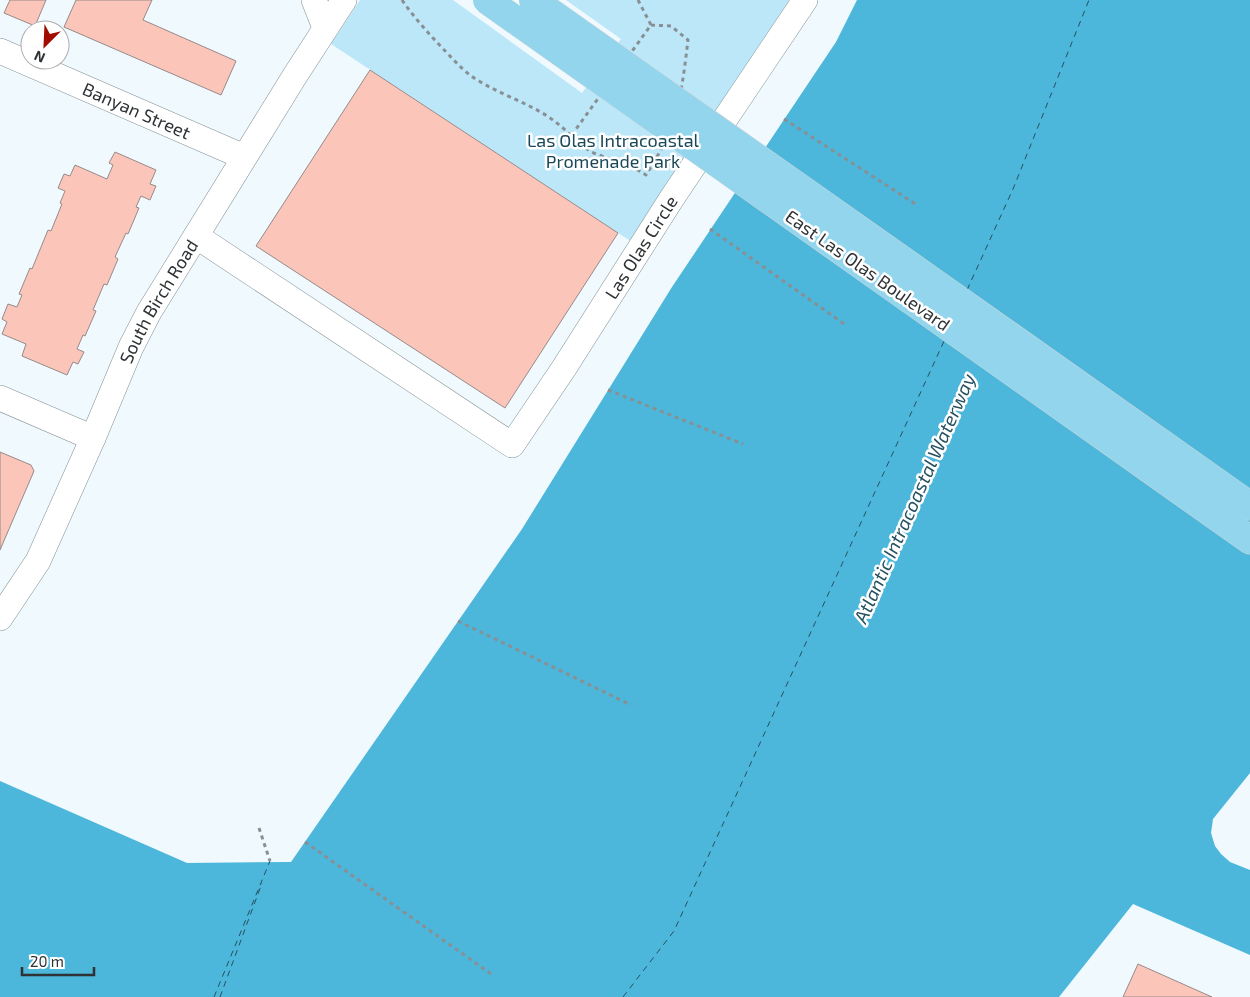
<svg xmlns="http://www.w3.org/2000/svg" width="1250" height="997" viewBox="0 0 1250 997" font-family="'Exo 2',sans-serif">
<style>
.green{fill:#bce7f9}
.water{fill:#4cb6db}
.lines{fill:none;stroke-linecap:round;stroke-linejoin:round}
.ferry{stroke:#255161;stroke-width:1;stroke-dasharray:6 5;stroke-linecap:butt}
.building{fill:#fcc5ba;stroke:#968a88}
.minor-casing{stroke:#849094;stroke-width:26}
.major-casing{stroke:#d5d6d6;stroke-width:29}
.path{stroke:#899093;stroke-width:3;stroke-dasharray:4 4;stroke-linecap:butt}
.minor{stroke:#fff;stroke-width:25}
.major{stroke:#92d5ec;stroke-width:28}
.major-bridge-casing{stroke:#d5d6d6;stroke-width:29;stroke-linecap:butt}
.major-bridge{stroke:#92d5ec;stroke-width:28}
.labels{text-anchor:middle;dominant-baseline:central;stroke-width:5;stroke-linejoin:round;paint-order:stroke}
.street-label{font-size:18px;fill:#2e3234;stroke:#fff}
.park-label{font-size:18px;fill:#1b4858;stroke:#fff}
.water-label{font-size:19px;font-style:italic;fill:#255161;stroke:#fff}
</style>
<rect width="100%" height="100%" fill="#eff9fe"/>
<path class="green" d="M360 0H453L582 93 621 39 566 0H789L632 242 331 44Z"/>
<path class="water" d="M857 0H1250V773L1213 819 1211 833 1215 846 1221 854 1230 862 1250 870V955L1133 904 1059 997H0V781L187 863 291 862 522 529 672 287 836 42Z"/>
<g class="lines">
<path class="ferry" d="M967 290 1013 189 1089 0
M214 997 270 861
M220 997 262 883
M623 997 674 931 945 339"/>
</g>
<path class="building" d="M10 0H46L35 26 4 13Z
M76 0H152L143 20 236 61 221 95 64 27Z
M370 70 618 233 505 408 256 246Z
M115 152 156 170 150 184 156 186 150 200 141 196 136 207 139 208 128 234 126 233 115 257 118 259 107 285 104 284 93 310 96 311 85 336 83 335 77 349 84 352 78 364 73 362 67 375 22 356 26 344 2 334 7 322 2 319 8 304 17 307 22 295 19 294 30 268 32 269 48 230 51 231 62 204 60 203 65 191 58 188 64 174 70 176 75 165 107 179 113 165 109 163Z
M0 452 31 465 34 471 0 550Z
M1138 964 1212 997H1123Z"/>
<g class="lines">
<g class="minor-casing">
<g id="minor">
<path d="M314 0 325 28"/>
<path id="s1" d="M0 51 244 157"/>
<path id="s2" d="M196 236 512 445 564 368 672 198 805 0"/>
<path d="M0 398 93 438"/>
<path id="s3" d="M0 618 38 561 93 438 131 347 149 312 296 74 344 0"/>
</g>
</g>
<g class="major-casing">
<path id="major" d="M926 277 1250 506
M911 300 1250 540"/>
</g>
<path class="path" d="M402 0C415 19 431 36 447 53 457 63 466 74 479 81 512 101 543 106 571 136
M638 0 651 25
M651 25 671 26 688 40C685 65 682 92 675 116 669 138 657 157 646 175L628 164 610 159 591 152 571 136Z
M784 119 917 205
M710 229 847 326
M608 390 743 444
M458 621 631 705
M259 828 270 861
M305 842 494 976"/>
<use href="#minor" class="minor"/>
<use href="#major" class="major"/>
<g class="major-bridge-casing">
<path id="major-bridge" d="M487 0 911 300
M533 0 926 277"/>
</g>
<use href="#major-bridge" class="major-bridge"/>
</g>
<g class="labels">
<g class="street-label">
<text stroke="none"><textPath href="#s1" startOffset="149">Banyan Street</textPath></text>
<text stroke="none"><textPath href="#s2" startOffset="615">Las Olas Circle</textPath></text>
<text transform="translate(868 270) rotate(35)">East Las Olas Boulevard</text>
<text stroke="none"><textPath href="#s3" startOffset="355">South Birch Road</textPath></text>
</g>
<g class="park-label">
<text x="613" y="140">Las Olas Intracoastal<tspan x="613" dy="21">Promenade Park</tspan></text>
</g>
<g class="water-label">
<text transform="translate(914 498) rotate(-66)">Atlantic Intracoastal Waterway</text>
</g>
</g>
<g transform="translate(45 45) rotate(204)"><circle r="24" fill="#ffffff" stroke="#abadae"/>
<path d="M0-4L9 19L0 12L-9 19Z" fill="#a20c00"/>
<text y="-8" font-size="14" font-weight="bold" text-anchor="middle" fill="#2e3234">N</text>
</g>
<path d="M22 967v8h72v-8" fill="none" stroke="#2e3234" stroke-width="2.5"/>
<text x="30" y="967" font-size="15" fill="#2e3234" stroke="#ffffff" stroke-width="4" paint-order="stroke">20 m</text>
</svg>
